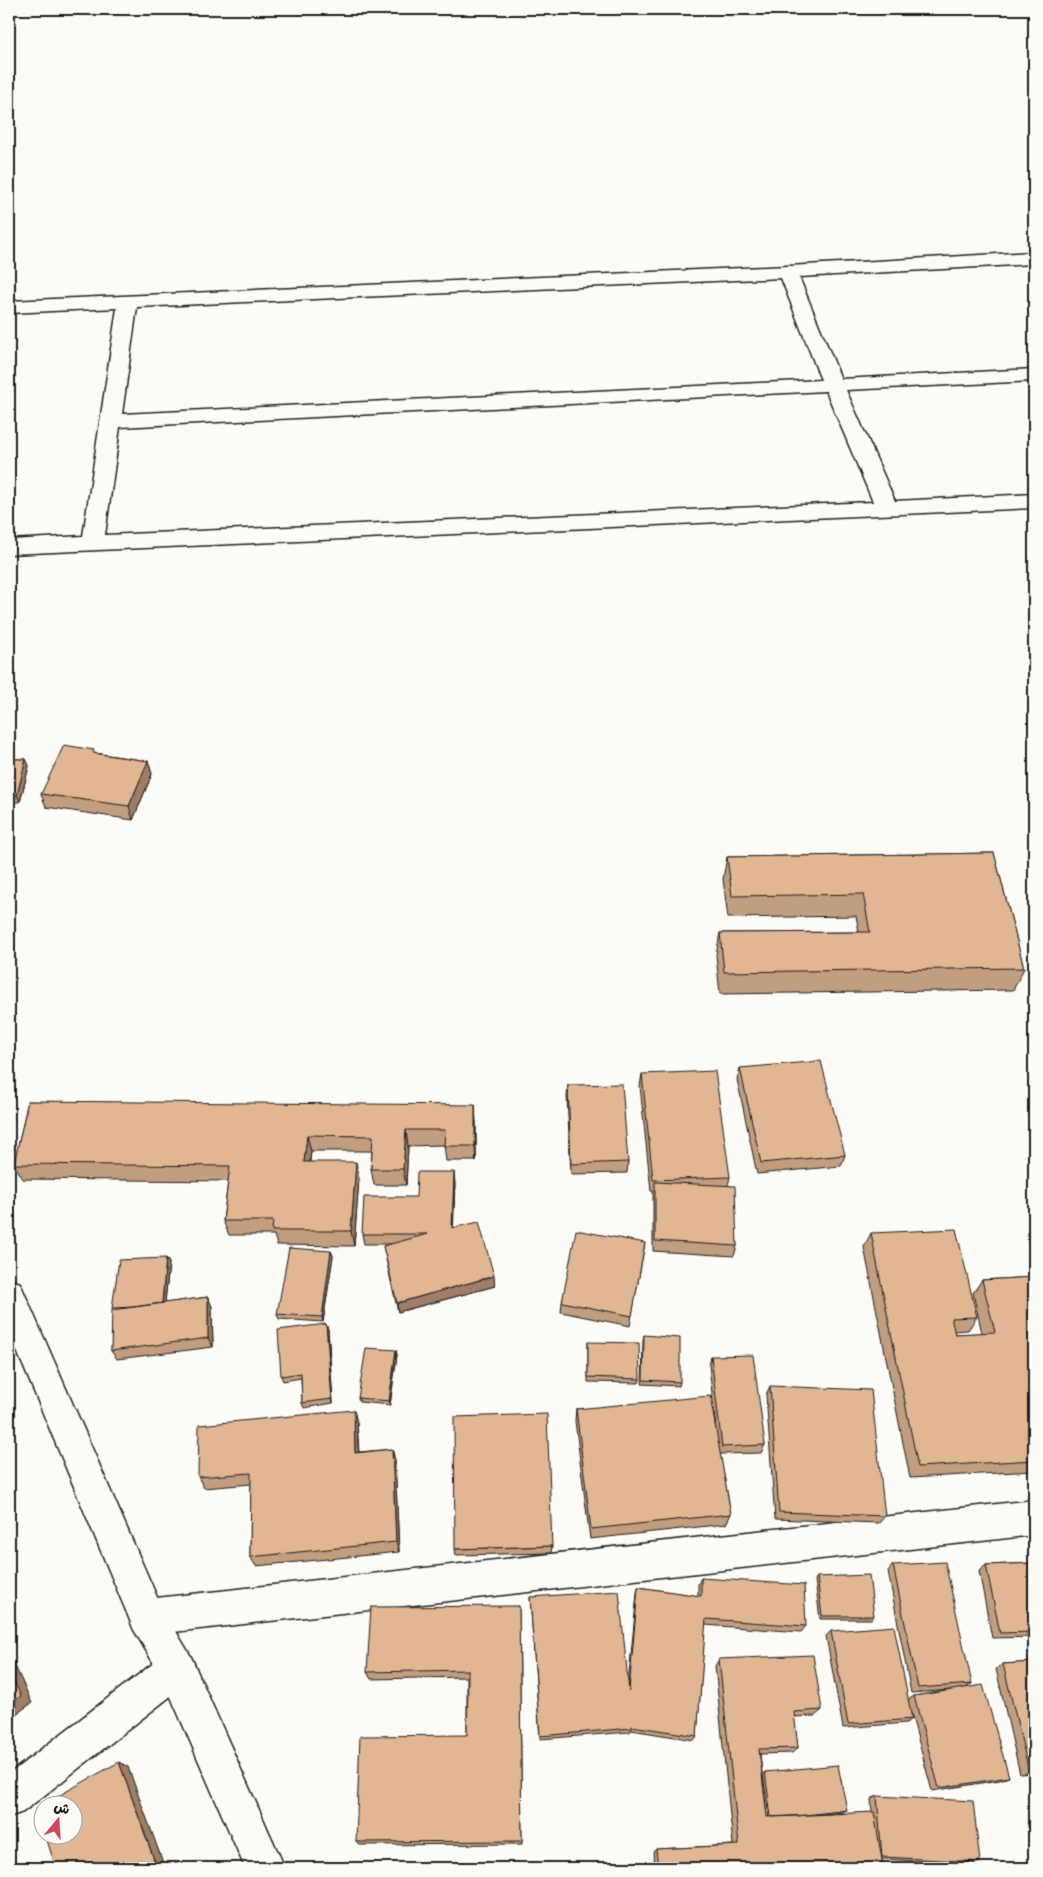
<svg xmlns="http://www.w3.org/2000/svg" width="1043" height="1877" viewBox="0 0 1043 1877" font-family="Pangolin,'Playpen Sans Arabic',sans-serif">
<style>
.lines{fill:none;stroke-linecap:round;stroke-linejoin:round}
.street-casing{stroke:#1c1c1c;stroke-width:3}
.secondary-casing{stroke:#1c1c1c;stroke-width:3}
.path{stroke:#1c1c1c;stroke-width:2;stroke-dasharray:0.5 2.5;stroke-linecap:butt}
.street{fill:#fdfcf7;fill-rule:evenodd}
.secondary{fill:#fdfcf7;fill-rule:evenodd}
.wall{fill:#c29d7e;stroke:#1c1c1c}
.shaded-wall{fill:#9e7f66;stroke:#1c1c1c}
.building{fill:#e1b692;stroke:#1c1c1c}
</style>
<rect width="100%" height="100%" fill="#fdfcf7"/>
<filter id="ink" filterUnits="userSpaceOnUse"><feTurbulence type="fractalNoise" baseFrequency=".02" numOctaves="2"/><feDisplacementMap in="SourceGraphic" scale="10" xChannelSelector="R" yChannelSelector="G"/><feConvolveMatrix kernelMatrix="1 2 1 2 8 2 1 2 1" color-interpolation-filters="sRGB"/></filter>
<g filter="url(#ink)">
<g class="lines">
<defs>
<path id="street" d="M 1034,252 L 1034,264 L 799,277 L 841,379 L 1034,369 L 1034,381 L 846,390 L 895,501 L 1034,494 L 1034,508 L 9,554 L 9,540 L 83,536 L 117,308 L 9,313 L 9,301 L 788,266 ZM 781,278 L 821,380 L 122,414 L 137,307 ZM 826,391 L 873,502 L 105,535 L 120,427 Z
M 1034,1500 L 1034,1535 L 147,1635 L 134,1630 L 129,1617 L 134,1604 L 147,1599 Z
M 177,1649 L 190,1655 L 196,1668 L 190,1681 L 23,1812 L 9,1817 L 9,1774 L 164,1655 Z"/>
<path id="secondary" d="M 9,1279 L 20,1283 L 160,1604 L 190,1655 L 285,1868 L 245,1868 L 164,1681 L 134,1630 L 9,1332 Z"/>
</defs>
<use href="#street" class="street-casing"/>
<use href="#secondary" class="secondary-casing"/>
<path class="path" d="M 1030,9 L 1034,15"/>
<use href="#street" class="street"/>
<use href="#secondary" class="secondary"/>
</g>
<path class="wall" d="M 95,753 L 148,761 L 152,774 L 133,820 L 46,807 L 41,794 Z
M 9,759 L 26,759 L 29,766 L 20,802 L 9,802 Z
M 994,853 L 1024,968 L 1013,990 L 720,994 L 716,955 L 720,933 L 859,932 L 856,916 L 728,918 L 723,879 L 727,857 Z
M 740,1068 L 845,1155 L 841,1166 L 757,1174 L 737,1079 Z
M 642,1074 L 730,1177 L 728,1185 L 737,1246 L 734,1256 L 653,1251 L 653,1191 L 651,1191 L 640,1086 Z
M 568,1085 L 628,1162 L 627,1173 L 571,1174 L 567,1097 Z
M 28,1101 L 476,1121 L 476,1161 L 446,1161 L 444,1145 L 408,1146 L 406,1185 L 374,1185 L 371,1169 L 372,1151 L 311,1151 L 310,1162 L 359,1178 L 354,1246 L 277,1245 L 274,1235 L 229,1235 L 223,1221 L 228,1181 L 23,1179 L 14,1164 Z
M 455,1183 L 453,1228 L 495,1286 L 398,1312 L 383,1246 L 391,1244 L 364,1244 L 362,1234 L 416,1197 Z
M 871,1233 L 977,1317 L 968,1330 L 954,1331 L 955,1334 L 982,1333 L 973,1293 L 982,1280 L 1034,1277 L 1034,1471 L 910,1478 L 864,1247 Z
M 645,1243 L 630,1326 L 561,1312 L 562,1302 Z
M 331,1251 L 333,1256 L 323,1322 L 279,1319 L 277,1314 Z
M 166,1258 L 169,1263 L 165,1303 L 208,1297 L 212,1307 L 213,1347 L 117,1359 L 111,1351 L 114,1310 L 112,1308 Z
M 328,1329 L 333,1403 L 304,1408 L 302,1403 L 301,1378 L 283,1381 L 281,1376 Z
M 644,1335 L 680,1382 L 679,1386 L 642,1384 L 643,1340 Z
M 588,1342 L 640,1379 L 639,1383 L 588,1382 Z
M 396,1350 L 397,1355 L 390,1405 L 360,1402 L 358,1398 Z
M 711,1356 L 765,1445 L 761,1453 L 720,1454 L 731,1514 L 726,1524 L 590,1539 L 575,1421 L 576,1409 L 716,1430 L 709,1365 Z
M 770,1386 L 885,1516 L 879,1523 L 775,1519 L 766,1395 Z
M 357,1422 L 359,1452 L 392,1449 L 395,1460 L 399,1552 L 256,1566 L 250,1557 L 251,1484 L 204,1488 L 198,1477 Z
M 552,1546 L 551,1553 L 456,1555 L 455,1549 Z
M 1034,1563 L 1034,1637 L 992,1638 L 979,1571 L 986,1565 Z
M 893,1565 L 972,1684 L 967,1687 L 1009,1777 L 1000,1780 L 932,1791 L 911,1713 L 912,1719 L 906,1723 L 843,1728 L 826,1636 L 831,1631 L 908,1700 L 914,1696 L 951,1690 L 911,1693 L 888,1571 Z
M 817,1577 L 874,1616 L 871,1619 L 820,1619 L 815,1580 Z
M 701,1578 L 806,1626 L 801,1632 L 705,1625 L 697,1736 L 694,1740 L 631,1730 L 630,1732 L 540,1739 L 530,1597 L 628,1685 L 637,1593 L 638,1587 L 698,1596 L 698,1584 Z
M 519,1606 L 522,1844 L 360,1845 L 356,1842 L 467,1735 L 467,1677 L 371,1679 L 367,1672 Z
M 719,1659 L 822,1710 L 815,1716 L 794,1717 L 798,1748 L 792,1753 L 760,1754 L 767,1817 L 769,1817 L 763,1774 L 765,1772 L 847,1810 L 844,1812 L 815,1815 L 872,1813 L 871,1799 L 877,1796 L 980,1862 L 972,1864 L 882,1859 L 883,1866 L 875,1868 L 654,1868 L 653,1852 L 656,1849 L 733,1845 L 715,1666 Z
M 1034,1662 L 1034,1773 L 1020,1774 L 996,1669 L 1003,1664 Z"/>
<path class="shaded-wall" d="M 26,759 L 29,766 L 20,802 L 17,795 Z
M 148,761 L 152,774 L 133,820 L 129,806 Z
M 475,1105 L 476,1121 L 476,1161 L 475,1146 Z
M 406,1130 L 408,1146 L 406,1185 L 403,1169 Z
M 307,1135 L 311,1151 L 308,1177 L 304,1162 Z
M 356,1162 L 359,1178 L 354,1246 L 351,1231 Z
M 454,1172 L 455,1183 L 453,1239 L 452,1228 Z
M 331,1251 L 333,1256 L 323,1322 L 322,1317 Z
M 166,1258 L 169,1263 L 164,1311 L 162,1306 Z
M 494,1276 L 495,1286 L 398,1312 L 397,1303 Z
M 208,1297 L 212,1307 L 213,1347 L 208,1338 Z
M 326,1324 L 328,1329 L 333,1403 L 332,1399 Z
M 396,1350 L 397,1355 L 390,1405 L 389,1401 Z
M 354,1410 L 357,1422 L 359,1464 L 355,1453 Z
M 392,1449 L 395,1460 L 399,1552 L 396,1542 Z
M 9,1653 L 32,1703 L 9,1719 Z
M 119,1762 L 128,1767 L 165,1868 L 157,1868 Z"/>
<path class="building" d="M 64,745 L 94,750 L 93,753 L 148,761 L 129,806 L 41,794 Z
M 9,759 L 26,759 L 17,795 L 9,795 Z
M 994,853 L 1024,968 L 724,972 L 720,933 L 870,932 L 863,894 L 732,896 L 727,857 Z
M 821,1061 L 845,1155 L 761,1163 L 740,1068 Z
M 715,1071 L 730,1177 L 653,1180 L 642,1074 Z
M 622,1084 L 628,1162 L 571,1164 L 568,1085 Z
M 28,1101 L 475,1105 L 475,1146 L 444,1146 L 445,1130 L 406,1130 L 403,1169 L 371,1169 L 373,1136 L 307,1135 L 304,1162 L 356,1162 L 351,1231 L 272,1231 L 273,1221 L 223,1221 L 230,1166 L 14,1164 Z
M 417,1172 L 454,1172 L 452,1228 L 479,1222 L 494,1276 L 397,1303 L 383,1246 L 428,1234 L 362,1234 L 364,1197 L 416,1197 Z
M 655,1182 L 735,1186 L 737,1246 L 655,1241 Z
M 956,1229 L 977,1317 L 951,1318 L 955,1334 L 995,1332 L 982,1280 L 1034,1277 L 1034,1390 L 1031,1390 L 1034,1404 L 1034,1460 L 918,1467 L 871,1233 Z
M 576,1230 L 645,1243 L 632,1316 L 562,1302 Z
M 289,1248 L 331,1251 L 322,1317 L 277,1314 Z
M 166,1258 L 162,1303 L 133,1307 L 112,1308 L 119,1260 Z
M 208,1297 L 208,1338 L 111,1351 L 112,1310 Z
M 326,1324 L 332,1399 L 302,1403 L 301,1373 L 281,1376 L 278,1330 Z
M 644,1335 L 680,1338 L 680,1382 L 643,1380 Z
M 588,1342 L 639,1343 L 640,1379 L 588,1377 Z
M 366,1348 L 396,1350 L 389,1401 L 358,1398 Z
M 753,1355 L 765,1445 L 722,1447 L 711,1356 Z
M 770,1386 L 871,1390 L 885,1516 L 779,1512 Z
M 710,1396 L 731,1514 L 591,1529 L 576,1409 Z
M 354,1410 L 355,1453 L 392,1449 L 396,1542 L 250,1557 L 251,1473 L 198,1477 L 199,1425 Z
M 547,1414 L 552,1546 L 455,1549 L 454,1417 Z
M 945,1562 L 972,1684 L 918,1688 L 893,1565 Z
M 1034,1563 L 1034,1632 L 1000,1633 L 986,1565 Z
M 869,1575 L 874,1616 L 822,1616 L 817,1577 Z
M 701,1578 L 804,1585 L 806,1626 L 706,1619 L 697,1736 L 632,1726 L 632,1728 L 540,1736 L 530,1597 L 619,1591 L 629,1691 L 638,1587 L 701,1596 Z
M 519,1606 L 522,1841 L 356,1842 L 360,1736 L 467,1735 L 468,1670 L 367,1672 L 371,1607 Z
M 894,1626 L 912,1719 L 848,1724 L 831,1631 Z
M 813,1655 L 822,1710 L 794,1712 L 798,1748 L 759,1749 L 767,1817 L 874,1812 L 883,1866 L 840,1868 L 658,1868 L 656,1849 L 739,1845 L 719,1659 Z
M 1034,1662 L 1034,1771 L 1029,1771 L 1003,1664 Z
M 9,1671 L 21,1696 L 9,1705 Z
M 983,1685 L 1009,1777 L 939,1788 L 914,1696 Z
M 119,1762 L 157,1868 L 56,1868 L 45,1834 L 72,1834 L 72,1804 L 44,1804 Z
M 838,1765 L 847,1810 L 798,1816 L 771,1817 L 765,1772 Z
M 877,1796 L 973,1801 L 980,1862 L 882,1857 Z
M 42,1805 L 42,1826 L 37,1809 Z"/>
</g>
<rect width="1043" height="1877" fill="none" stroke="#fdfcf7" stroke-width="30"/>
<rect x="15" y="15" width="1013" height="1847" fill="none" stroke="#1c1c1c" stroke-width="2" filter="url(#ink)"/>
<g transform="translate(58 1820) rotate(18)"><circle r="24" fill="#fdfcf7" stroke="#a3a29f"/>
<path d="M0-4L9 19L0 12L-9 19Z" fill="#d1495b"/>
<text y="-8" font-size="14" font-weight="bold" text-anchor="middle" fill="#1c1c1c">ش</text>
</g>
</svg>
